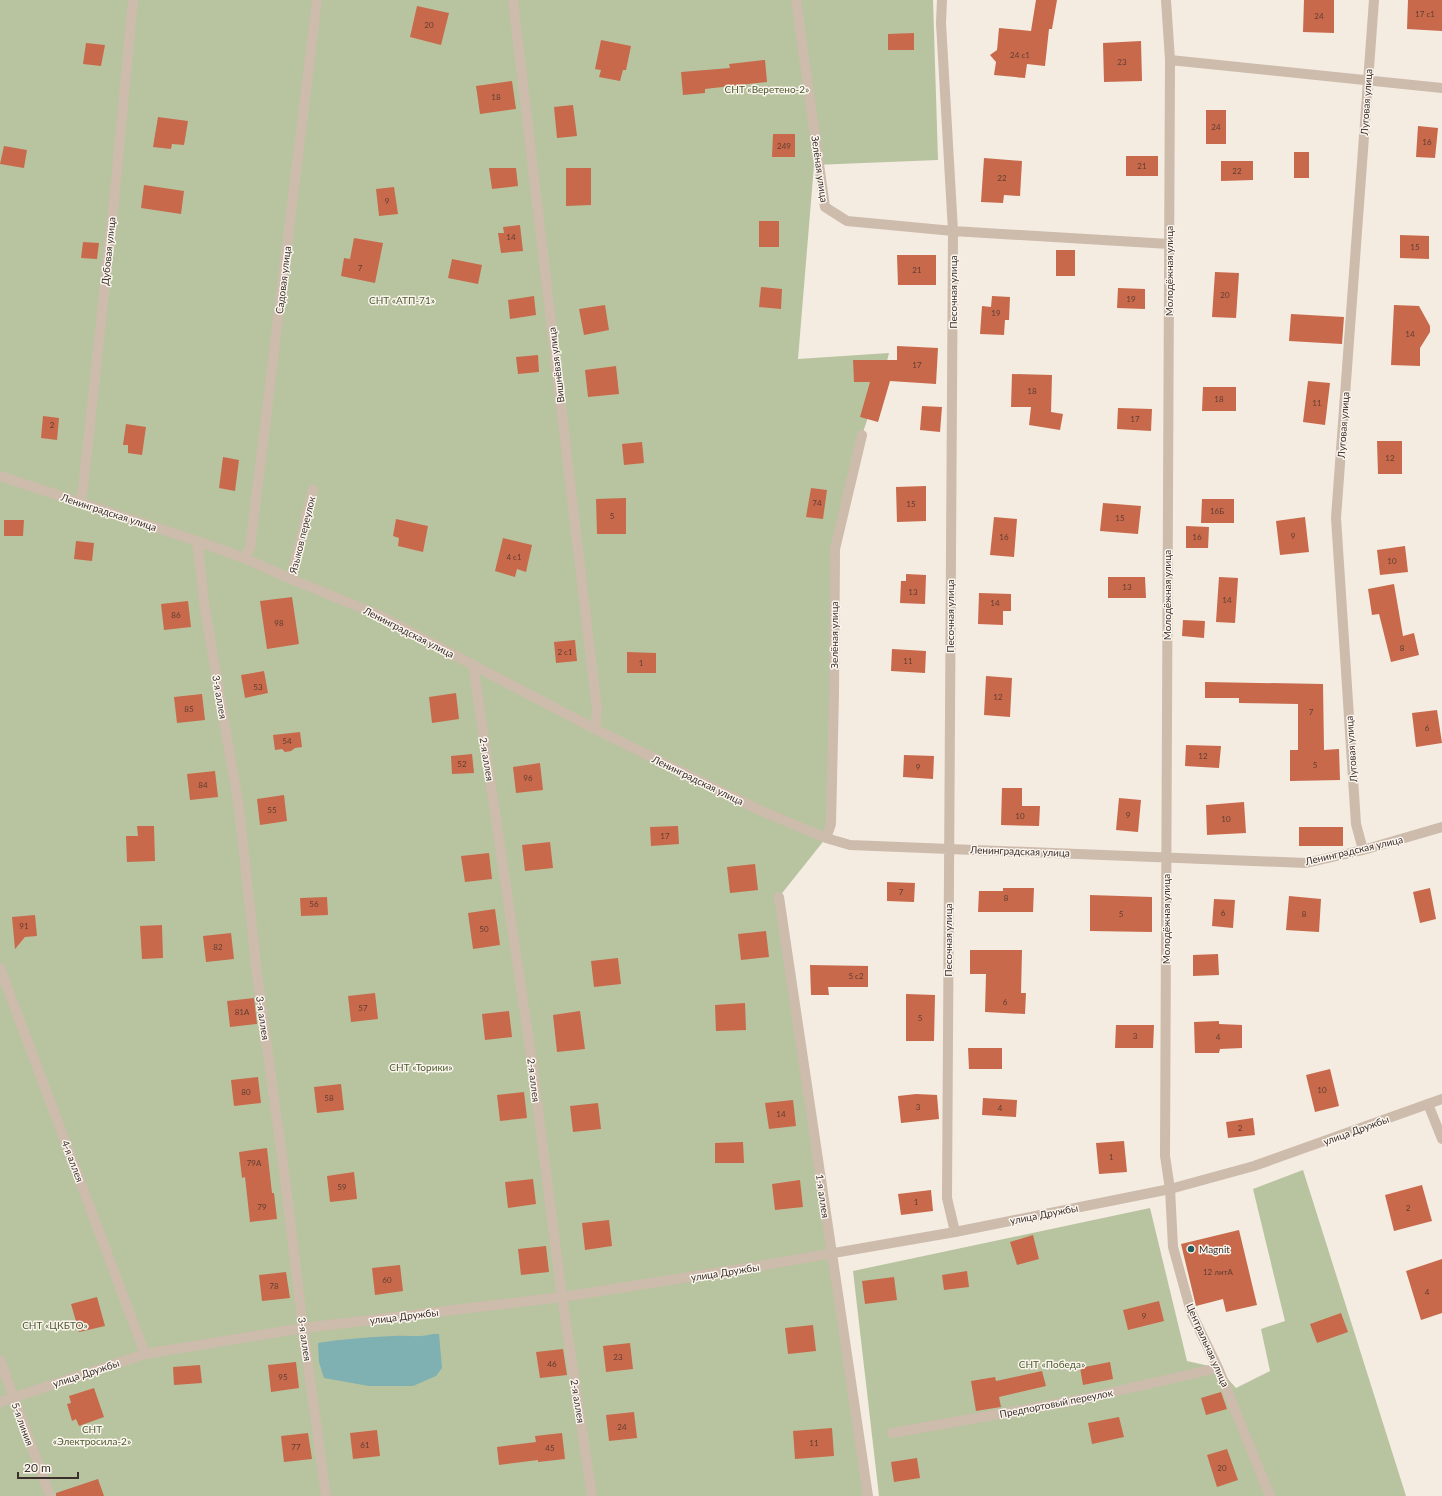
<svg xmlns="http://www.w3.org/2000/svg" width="1442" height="1496" viewBox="0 0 1442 1496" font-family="Lato,sans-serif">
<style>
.green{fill:#b8c4a0}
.water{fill:#7fb0b2}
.building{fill:#c8694b}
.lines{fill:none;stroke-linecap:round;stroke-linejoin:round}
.minor{stroke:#cdbbac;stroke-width:10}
.tertiary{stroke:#cdbbac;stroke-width:10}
.poi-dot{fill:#1f5a5e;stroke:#fbf5ee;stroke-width:1.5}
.labels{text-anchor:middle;stroke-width:3;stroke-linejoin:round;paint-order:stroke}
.number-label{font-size:8px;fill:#5e3e33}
.park-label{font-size:10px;fill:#4a5a2e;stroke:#fbf5ee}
.street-label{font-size:10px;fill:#3b302b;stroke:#fbf5ee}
.poi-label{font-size:10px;fill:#3b302b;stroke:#fbf5ee;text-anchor:start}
</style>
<rect width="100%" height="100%" fill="#f4ebe1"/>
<path class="green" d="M 0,0 L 933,0 L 938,160 L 814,165 L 798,359 L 889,353 L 886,365 L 862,435 L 835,549 L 826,838 L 779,897 L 868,1496 L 0,1496 Z
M 1303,1170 L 1406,1496 L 879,1496 L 853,1271 L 1150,1208 L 1187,1361 L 1218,1368 L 1236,1388 L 1270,1371 L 1261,1329 L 1285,1321 L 1253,1189 Z"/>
<path class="water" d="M 433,1334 L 439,1334 L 442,1368 L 436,1376 L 413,1386 L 369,1386 L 324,1378 L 319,1362 L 318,1343 C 343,1339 368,1337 393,1336 C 408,1335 418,1338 433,1334 Z"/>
<path class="building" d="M 1036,0 L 1057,0 L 1052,29 L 1049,29 L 1045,66 L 1027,64 L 1025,78 L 994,75 L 996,62 L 990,55 L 997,50 L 999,28 L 1031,31 Z
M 1304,0 L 1334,0 L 1334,33 L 1303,32 Z
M 1408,0 L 1442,0 L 1442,31 L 1407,29 Z
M 417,6 L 449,13 L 441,45 L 410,37 Z
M 914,33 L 914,50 L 888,50 L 888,34 Z
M 601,40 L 631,46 L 626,70 L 623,70 L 620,81 L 599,77 L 601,70 L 595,69 Z
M 1141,41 L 1142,81 L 1104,82 L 1103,43 Z
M 86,43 L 105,45 L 101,66 L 83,64 Z
M 765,60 L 767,82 L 705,89 L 705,93 L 683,95 L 681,72 L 730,68 L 729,64 Z
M 512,81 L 516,109 L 480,114 L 476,86 Z
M 573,105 L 577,136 L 557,138 L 554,107 Z
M 1206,110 L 1226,110 L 1226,144 L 1206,144 Z
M 158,117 L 188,121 L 184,145 L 172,144 L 171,149 L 153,147 Z
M 1418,126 L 1438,128 L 1435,158 L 1416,157 Z
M 773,134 L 795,134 L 795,157 L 772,157 Z
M 4,146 L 27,150 L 24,168 L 0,164 Z
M 1294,152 L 1309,152 L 1309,178 L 1294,178 Z
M 1126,156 L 1158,156 L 1158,176 L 1126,176 Z
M 984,158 L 1022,161 L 1020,196 L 1004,195 L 1003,203 L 981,202 Z
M 1221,161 L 1253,161 L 1253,180 L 1221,181 Z
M 489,168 L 516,168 L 518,186 L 492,189 Z
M 566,168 L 591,168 L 591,205 L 566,206 Z
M 144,185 L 184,191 L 181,214 L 141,208 Z
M 394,187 L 398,214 L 379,216 L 376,189 Z
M 759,221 L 779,221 L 779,247 L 759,247 Z
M 520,225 L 523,251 L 501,253 L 498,233 L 504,233 L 503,227 Z
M 1400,235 L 1429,236 L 1429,259 L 1400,258 Z
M 354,238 L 383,243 L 375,283 L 341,276 L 344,258 L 350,259 Z
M 83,242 L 99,243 L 97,259 L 81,258 Z
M 1056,250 L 1075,250 L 1075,276 L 1056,276 Z
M 897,255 L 936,255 L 936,285 L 898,285 Z
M 452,259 L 482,265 L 478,284 L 448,278 Z
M 1215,272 L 1239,273 L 1236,318 L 1212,317 Z
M 761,287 L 782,289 L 781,309 L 759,307 Z
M 1118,288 L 1145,289 L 1145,309 L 1117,308 Z
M 534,296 L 536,315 L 510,319 L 508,300 Z
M 992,296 L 1010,297 L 1009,320 L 1005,320 L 1004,335 L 980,334 L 982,306 L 991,307 Z
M 605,305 L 609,330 L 584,335 L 579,309 Z
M 1394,305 L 1419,306 L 1430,326 L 1430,332 L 1420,348 L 1420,366 L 1391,365 Z
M 1291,314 L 1344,317 L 1342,344 L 1289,341 Z
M 897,346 L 938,348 L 936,384 L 890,381 L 878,422 L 860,417 L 870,382 L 854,382 L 853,360 L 897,360 Z
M 538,355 L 539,372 L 518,374 L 516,357 Z
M 616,366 L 619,394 L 588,397 L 585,370 Z
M 1012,374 L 1052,375 L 1051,412 L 1063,414 L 1060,430 L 1029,425 L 1031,407 L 1011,407 Z
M 1308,381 L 1330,383 L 1325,425 L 1303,422 Z
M 1203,387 L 1236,387 L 1236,411 L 1202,411 Z
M 922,406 L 942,407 L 940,432 L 920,430 Z
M 1118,408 L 1152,409 L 1151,431 L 1117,429 Z
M 43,416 L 59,418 L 57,440 L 41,438 Z
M 126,424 L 146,427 L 142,455 L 128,453 L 128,445 L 123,445 Z
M 1377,441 L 1402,441 L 1402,474 L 1378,474 Z
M 642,442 L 644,463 L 624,465 L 622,444 Z
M 223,457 L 239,460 L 235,491 L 219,488 Z
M 926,486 L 926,521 L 897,522 L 896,487 Z
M 811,488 L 827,490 L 823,519 L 806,517 Z
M 626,498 L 626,534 L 597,534 L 596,499 Z
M 1202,499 L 1234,499 L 1234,523 L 1201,523 Z
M 1103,503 L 1141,506 L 1138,534 L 1100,531 Z
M 994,517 L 1017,519 L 1014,557 L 990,555 Z
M 1305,517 L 1309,552 L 1280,555 L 1276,521 Z
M 396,519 L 428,526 L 423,552 L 398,546 L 399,538 L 393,536 Z
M 4,520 L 24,520 L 23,536 L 4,536 Z
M 1186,526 L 1209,527 L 1208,548 L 1186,548 Z
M 503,538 L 532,545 L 526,572 L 517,569 L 515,577 L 495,571 Z
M 76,541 L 94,543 L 92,561 L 74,559 Z
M 1405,546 L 1408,572 L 1380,575 L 1377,550 Z
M 906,574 L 926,575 L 925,604 L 900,603 L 901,581 L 906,581 Z
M 1108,577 L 1145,577 L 1146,598 L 1108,598 Z
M 1219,577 L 1238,578 L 1235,623 L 1216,622 Z
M 1394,584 L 1403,636 L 1414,633 L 1419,655 L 1391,662 L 1379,614 L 1372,615 L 1368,589 Z
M 979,593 L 1011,594 L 1011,611 L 1003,611 L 1003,625 L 978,624 Z
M 292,597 L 299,644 L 267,649 L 260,601 Z
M 188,601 L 191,627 L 164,630 L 161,604 Z
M 1183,620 L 1205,621 L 1204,638 L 1182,636 Z
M 575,640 L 577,661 L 556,663 L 554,642 Z
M 892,649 L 926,651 L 925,673 L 891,671 Z
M 627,652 L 656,653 L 656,673 L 627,673 Z
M 264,671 L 268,693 L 245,698 L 241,675 Z
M 986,676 L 1012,678 L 1010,717 L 984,715 Z
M 1205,682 L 1323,684 L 1324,750 L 1339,749 L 1340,780 L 1290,781 L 1290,750 L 1298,750 L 1298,704 L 1239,703 L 1239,698 L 1205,698 Z
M 456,693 L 459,719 L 432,723 L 429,697 Z
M 202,694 L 205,720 L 177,723 L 174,697 Z
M 1437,710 L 1442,743 L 1416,747 L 1412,713 Z
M 300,732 L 302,747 L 295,748 L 291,751 L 285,752 L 282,749 L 275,750 L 273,735 Z
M 1186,745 L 1221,746 L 1219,768 L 1185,766 Z
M 472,754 L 474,773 L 452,774 L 451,756 Z
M 904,755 L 934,756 L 933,779 L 903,777 Z
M 540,763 L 543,790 L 516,793 L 513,767 Z
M 215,771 L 218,797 L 190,800 L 187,774 Z
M 1002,788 L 1022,788 L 1022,806 L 1040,806 L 1039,826 L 1001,825 Z
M 284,795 L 287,821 L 260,825 L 257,799 Z
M 1119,798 L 1141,800 L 1138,832 L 1116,830 Z
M 1244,802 L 1246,833 L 1207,835 L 1206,805 Z
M 137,826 L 154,826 L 155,861 L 127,862 L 126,836 L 138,836 Z
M 678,826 L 679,844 L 651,846 L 650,827 Z
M 1299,827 L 1343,827 L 1343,846 L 1299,846 Z
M 550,842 L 553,868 L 525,871 L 522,845 Z
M 489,853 L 492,879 L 465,882 L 461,856 Z
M 755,864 L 758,890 L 730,893 L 727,867 Z
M 887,882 L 915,883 L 914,902 L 887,901 Z
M 1003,888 L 1034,888 L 1033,912 L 978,912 L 979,891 L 1003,891 Z
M 1430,888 L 1436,919 L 1420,923 L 1413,892 Z
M 1090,895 L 1152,897 L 1152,932 L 1090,931 Z
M 1289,896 L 1321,899 L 1319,932 L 1286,930 Z
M 327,897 L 328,915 L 301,916 L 300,898 Z
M 1214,899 L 1235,900 L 1233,928 L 1212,926 Z
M 495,909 L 500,945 L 473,949 L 468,913 Z
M 35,915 L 37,936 L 25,937 L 15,949 L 12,917 Z
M 162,925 L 163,958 L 142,959 L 140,926 Z
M 766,931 L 769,957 L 741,960 L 738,934 Z
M 231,933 L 234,959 L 206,962 L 203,936 Z
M 970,950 L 1022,950 L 1021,993 L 1026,993 L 1025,1014 L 985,1012 L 986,974 L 970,974 Z
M 1218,954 L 1219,975 L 1193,976 L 1193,955 Z
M 618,958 L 621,984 L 594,987 L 591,961 Z
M 810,965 L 868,966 L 868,987 L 828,987 L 829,995 L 811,995 Z
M 375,993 L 378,1019 L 351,1022 L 348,996 Z
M 906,994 L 935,995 L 934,1041 L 906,1041 Z
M 254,998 L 257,1024 L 230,1027 L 227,1001 Z
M 745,1003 L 746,1030 L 716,1031 L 715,1005 Z
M 509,1011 L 512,1037 L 485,1040 L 482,1014 Z
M 580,1011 L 585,1049 L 557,1052 L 553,1015 Z
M 1219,1021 L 1219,1024 L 1242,1025 L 1242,1048 L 1220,1049 L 1219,1053 L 1195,1053 L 1194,1022 Z
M 1116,1025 L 1154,1025 L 1153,1048 L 1115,1048 Z
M 968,1048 L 1002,1048 L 1002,1069 L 969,1069 Z
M 1330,1069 L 1339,1106 L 1315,1112 L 1306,1075 Z
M 258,1077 L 261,1103 L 234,1106 L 231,1080 Z
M 341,1084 L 344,1110 L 317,1113 L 314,1087 Z
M 524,1092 L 527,1118 L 500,1121 L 497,1095 Z
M 916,1094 L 937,1095 L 939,1119 L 901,1123 L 898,1096 Z
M 983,1098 L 1017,1100 L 1016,1117 L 982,1115 Z
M 793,1100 L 796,1126 L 769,1129 L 765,1103 Z
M 598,1103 L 601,1129 L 573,1132 L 570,1106 Z
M 1253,1118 L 1255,1135 L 1228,1138 L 1226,1122 Z
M 1124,1141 L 1127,1172 L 1099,1174 L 1096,1143 Z
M 743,1142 L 744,1163 L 715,1163 L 715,1143 Z
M 267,1148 L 272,1193 L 274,1193 L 277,1219 L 250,1222 L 245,1177 L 242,1178 L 239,1152 Z
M 354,1172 L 357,1199 L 330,1202 L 327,1176 Z
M 533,1179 L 536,1204 L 508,1208 L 505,1182 Z
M 800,1180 L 803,1207 L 775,1210 L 772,1184 Z
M 1422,1185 L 1432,1221 L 1394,1231 L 1385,1195 Z
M 931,1190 L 933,1211 L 901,1215 L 898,1194 Z
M 609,1220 L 612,1246 L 585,1250 L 582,1223 Z
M 1239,1230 L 1257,1305 L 1226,1312 L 1223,1299 L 1196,1306 L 1181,1244 Z
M 1033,1235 L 1039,1259 L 1017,1265 L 1010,1242 Z
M 546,1246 L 549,1272 L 521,1275 L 518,1249 Z
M 1442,1259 L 1442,1313 L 1421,1320 L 1406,1271 Z
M 400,1265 L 403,1291 L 375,1295 L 372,1268 Z
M 967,1271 L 969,1287 L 944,1290 L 942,1275 Z
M 286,1272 L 290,1298 L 262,1301 L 259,1275 Z
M 894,1277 L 897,1300 L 865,1304 L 862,1281 Z
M 97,1297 L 105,1326 L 79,1332 L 71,1304 Z
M 1159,1301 L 1164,1321 L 1128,1330 L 1123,1310 Z
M 1341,1313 L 1348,1332 L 1317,1343 L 1310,1324 Z
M 813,1325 L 816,1351 L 788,1354 L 785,1328 Z
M 630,1343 L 633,1369 L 606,1372 L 603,1346 Z
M 563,1349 L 567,1375 L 540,1378 L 536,1352 Z
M 296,1362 L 299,1388 L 271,1392 L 268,1365 Z
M 1110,1362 L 1113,1379 L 1083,1385 L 1080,1368 Z
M 200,1365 L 202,1383 L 174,1385 L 173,1367 Z
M 1042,1371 L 1046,1386 L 999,1397 L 1001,1407 L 976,1411 L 971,1381 L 995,1377 L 996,1381 Z
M 94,1388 L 104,1417 L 79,1426 L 76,1419 L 72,1421 L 67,1404 L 71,1403 L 69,1396 Z
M 1221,1392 L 1227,1409 L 1206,1415 L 1201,1398 Z
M 634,1412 L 637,1438 L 609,1441 L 606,1415 Z
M 1119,1417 L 1124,1437 L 1092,1444 L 1088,1423 Z
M 832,1428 L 834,1456 L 795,1459 L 793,1431 Z
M 377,1430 L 380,1456 L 353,1459 L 350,1433 Z
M 308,1433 L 312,1459 L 284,1462 L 281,1436 Z
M 562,1433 L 565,1459 L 538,1462 L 538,1460 L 499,1465 L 497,1447 L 536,1442 L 535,1436 Z
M 1227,1449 L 1238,1480 L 1217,1487 L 1207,1455 Z
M 917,1458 L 920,1478 L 894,1482 L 891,1462 Z
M 98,1479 L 104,1496 L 56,1496 L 56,1493 Z"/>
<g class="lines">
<path class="minor" d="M 513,0 L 597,710 L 595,729
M 796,0 L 825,207 L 847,221 L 953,231 L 1169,244
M 942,0 L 941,23 L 953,231 L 947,1198 L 955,1232
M 1166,0 L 1170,60 L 1165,1156 L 1170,1189 L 1173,1247 L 1191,1312 L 1218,1368 L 1270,1496
M 1170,60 L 1442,88
M 0,476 L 197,541 L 244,558 L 291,579 L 376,614 L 595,729 L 757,809 L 826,838 L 850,845 L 1306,863 L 1363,850 L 1442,827
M 80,502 L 83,489 L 114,201 L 133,0
M 197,541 L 205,609 L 239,808 L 257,974 L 285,1179 L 303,1328 L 326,1496
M 244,558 L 250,548 L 317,0
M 291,579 L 313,490
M 473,664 L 531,1055 L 562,1297 L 592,1496
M 826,838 L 831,824 L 834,693 L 835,549 L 862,435
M 1363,850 L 1356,824 L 1336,518 L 1374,0
M 779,897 L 868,1496
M 0,968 L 145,1354
M 1428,1104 L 1442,1139
M 0,1360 L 50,1496
M 892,1433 L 1078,1400 L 1218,1368"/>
<path class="tertiary" d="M 0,1402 L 145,1354 L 303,1328 L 562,1297 L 759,1266 L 955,1232 L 1170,1189 L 1254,1166 L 1442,1099"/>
</g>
<circle class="poi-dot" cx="1191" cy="1249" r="4"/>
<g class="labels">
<g class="number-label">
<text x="1425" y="17">17 с1</text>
<text x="1319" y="19">24</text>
<text x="429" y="28">20</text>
<text x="1020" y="58">24 с1</text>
<text x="1122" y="65">23</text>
<text x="496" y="100">18</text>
<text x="1216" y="130">24</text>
<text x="1427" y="145">16</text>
<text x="784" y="149">249</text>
<text x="1142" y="169">21</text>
<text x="1237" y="174">22</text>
<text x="1002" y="181">22</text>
<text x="387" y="204">9</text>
<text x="511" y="240">14</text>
<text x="1415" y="250">15</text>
<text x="360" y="271">7</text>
<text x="917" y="273">21</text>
<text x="1225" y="298">20</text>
<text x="1131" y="302">19</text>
<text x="996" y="316">19</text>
<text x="1410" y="337">14</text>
<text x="917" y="368">17</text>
<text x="1032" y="394">18</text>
<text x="1219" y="402">18</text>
<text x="1317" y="406">11</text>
<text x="1135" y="422">17</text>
<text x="52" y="428">2</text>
<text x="1390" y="461">12</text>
<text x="817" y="506">74</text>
<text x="911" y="507">15</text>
<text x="1217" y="514">16Б</text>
<text x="612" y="519">5</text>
<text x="1120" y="521">15</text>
<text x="1293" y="539">9</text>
<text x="1004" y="540">16</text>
<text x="1197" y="540">16</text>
<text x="514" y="560">4 с1</text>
<text x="1392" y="564">10</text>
<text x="1127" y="590">13</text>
<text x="913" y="595">13</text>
<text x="1227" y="603">14</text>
<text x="995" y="606">14</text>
<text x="176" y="618">86</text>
<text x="279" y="626">98</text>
<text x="1402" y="651">8</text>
<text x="565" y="655">2 с1</text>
<text x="908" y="664">11</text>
<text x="641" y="666">1</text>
<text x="258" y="690">53</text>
<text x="998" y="700">12</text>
<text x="189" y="712">85</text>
<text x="1311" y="715">7</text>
<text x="1427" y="731">6</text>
<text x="287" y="744">54</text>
<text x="1203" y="759">12</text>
<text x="462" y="767">52</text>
<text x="1315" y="768">5</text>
<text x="918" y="770">9</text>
<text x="528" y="781">96</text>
<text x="203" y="788">84</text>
<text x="272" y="813">55</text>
<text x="1128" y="818">9</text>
<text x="1020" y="819">10</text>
<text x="1226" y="822">10</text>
<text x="665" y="839">17</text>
<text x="901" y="895">7</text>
<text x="1006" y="901">8</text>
<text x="314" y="907">56</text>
<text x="1223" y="916">6</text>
<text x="1121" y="917">5</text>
<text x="1304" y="917">8</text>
<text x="24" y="929">91</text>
<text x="484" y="932">50</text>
<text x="218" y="950">82</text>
<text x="856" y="979">5 с2</text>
<text x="1005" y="1005">6</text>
<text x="363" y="1011">57</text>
<text x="242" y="1015">81А</text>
<text x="920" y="1021">5</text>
<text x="1135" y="1039">3</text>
<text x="1218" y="1040">4</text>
<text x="1322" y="1093">10</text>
<text x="246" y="1095">80</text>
<text x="329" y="1101">58</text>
<text x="918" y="1110">3</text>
<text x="1000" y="1111">4</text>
<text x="781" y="1117">14</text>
<text x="1240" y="1131">2</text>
<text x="1111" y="1160">1</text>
<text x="254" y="1166">79А</text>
<text x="342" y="1190">59</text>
<text x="916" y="1205">1</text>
<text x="262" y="1210">79</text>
<text x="1408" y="1211">2</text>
<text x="1218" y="1275">12 литА</text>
<text x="387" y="1283">60</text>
<text x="274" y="1289">78</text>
<text x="1427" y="1295">4</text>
<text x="1144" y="1319">9</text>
<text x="618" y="1360">23</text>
<text x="552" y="1367">46</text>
<text x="283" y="1380">95</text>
<text x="622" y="1430">24</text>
<text x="814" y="1446">11</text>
<text x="365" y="1448">61</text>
<text x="296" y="1450">77</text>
<text x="550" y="1451">45</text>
<text x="1222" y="1471">20</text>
</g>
<g class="park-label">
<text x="767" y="93">СНТ «Веретено-2»</text>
<text x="402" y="304">СНТ «АТП-71»</text>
<text x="421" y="1071">СНТ «Торики»</text>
<text x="55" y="1329">СНТ «ЦКБТО»</text>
<text x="1052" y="1368">СНТ «Победа»</text>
<text x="92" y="1433">СНТ<tspan x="92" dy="12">«Электросила-2»</tspan></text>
</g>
<g class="street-label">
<text transform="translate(1366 102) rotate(-86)" y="4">Луговая улица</text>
<text transform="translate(820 169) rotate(82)" y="4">Зелёная улица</text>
<text transform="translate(108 251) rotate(-84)" y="4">Дубовая улица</text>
<text transform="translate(1169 271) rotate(-90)" y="4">Молодёжная улица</text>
<text transform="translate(283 280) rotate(-83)" y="4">Садовая улица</text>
<text transform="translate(953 292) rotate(-90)" y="4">Песочная улица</text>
<text transform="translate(556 365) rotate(-97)" y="4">Вишнёвая улица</text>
<text transform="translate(1343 425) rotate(-86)" y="4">Луговая улица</text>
<text transform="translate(109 512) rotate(18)" y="4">Ленинградская улица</text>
<text transform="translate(302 535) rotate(-76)" y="4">Языков переулок</text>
<text transform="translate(1167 595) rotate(-90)" y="4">Молодёжная улица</text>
<text transform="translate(950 616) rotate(-90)" y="4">Песочная улица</text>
<text transform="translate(409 632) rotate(27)" y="4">Ленинградская улица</text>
<text transform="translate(834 635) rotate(-90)" y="4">Зелёная улица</text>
<text transform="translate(220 697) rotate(80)" y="4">3-я аллея</text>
<text transform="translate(1351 749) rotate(-94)" y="4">Луговая улица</text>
<text transform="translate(487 759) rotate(81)" y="4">2-я аллея</text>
<text transform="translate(698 780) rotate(26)" y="4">Ленинградская улица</text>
<text transform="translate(1354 850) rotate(-13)" y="4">Ленинградская улица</text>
<text transform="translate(1020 851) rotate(2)" y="4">Ленинградская улица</text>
<text transform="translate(1166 919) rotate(-90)" y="4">Молодёжная улица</text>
<text transform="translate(948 940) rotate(-90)" y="4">Песочная улица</text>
<text transform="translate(263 1018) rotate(82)" y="4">3-я аллея</text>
<text transform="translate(534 1080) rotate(83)" y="4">2-я аллея</text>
<text transform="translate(1356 1130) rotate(-20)" y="4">улица Дружбы</text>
<text transform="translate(73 1161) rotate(69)" y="4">4-я аллея</text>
<text transform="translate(823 1196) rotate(82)" y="4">1-я аллея</text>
<text transform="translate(1044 1214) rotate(-11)" y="4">улица Дружбы</text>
<text transform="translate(725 1272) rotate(-9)" y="4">улица Дружбы</text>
<text transform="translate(404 1316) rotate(-7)" y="4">улица Дружбы</text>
<text transform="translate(305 1339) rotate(82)" y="4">3-я аллея</text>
<text transform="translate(1208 1345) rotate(66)" y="4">Центральная улица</text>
<text transform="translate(86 1373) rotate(-18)" y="4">улица Дружбы</text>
<text transform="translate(578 1401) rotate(81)" y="4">2-я аллея</text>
<text transform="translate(1056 1403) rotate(-11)" y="4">Предпортовый переулок</text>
<text transform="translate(23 1424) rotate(70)" y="4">5-я линия</text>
</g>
<g class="poi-label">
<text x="1199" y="1253">Magnit</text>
</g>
</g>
<path d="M18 1472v6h60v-6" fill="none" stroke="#3b302b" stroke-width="2"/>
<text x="24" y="1472" font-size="12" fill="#3b302b" stroke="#fbf5ee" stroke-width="3" paint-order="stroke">20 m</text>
</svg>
